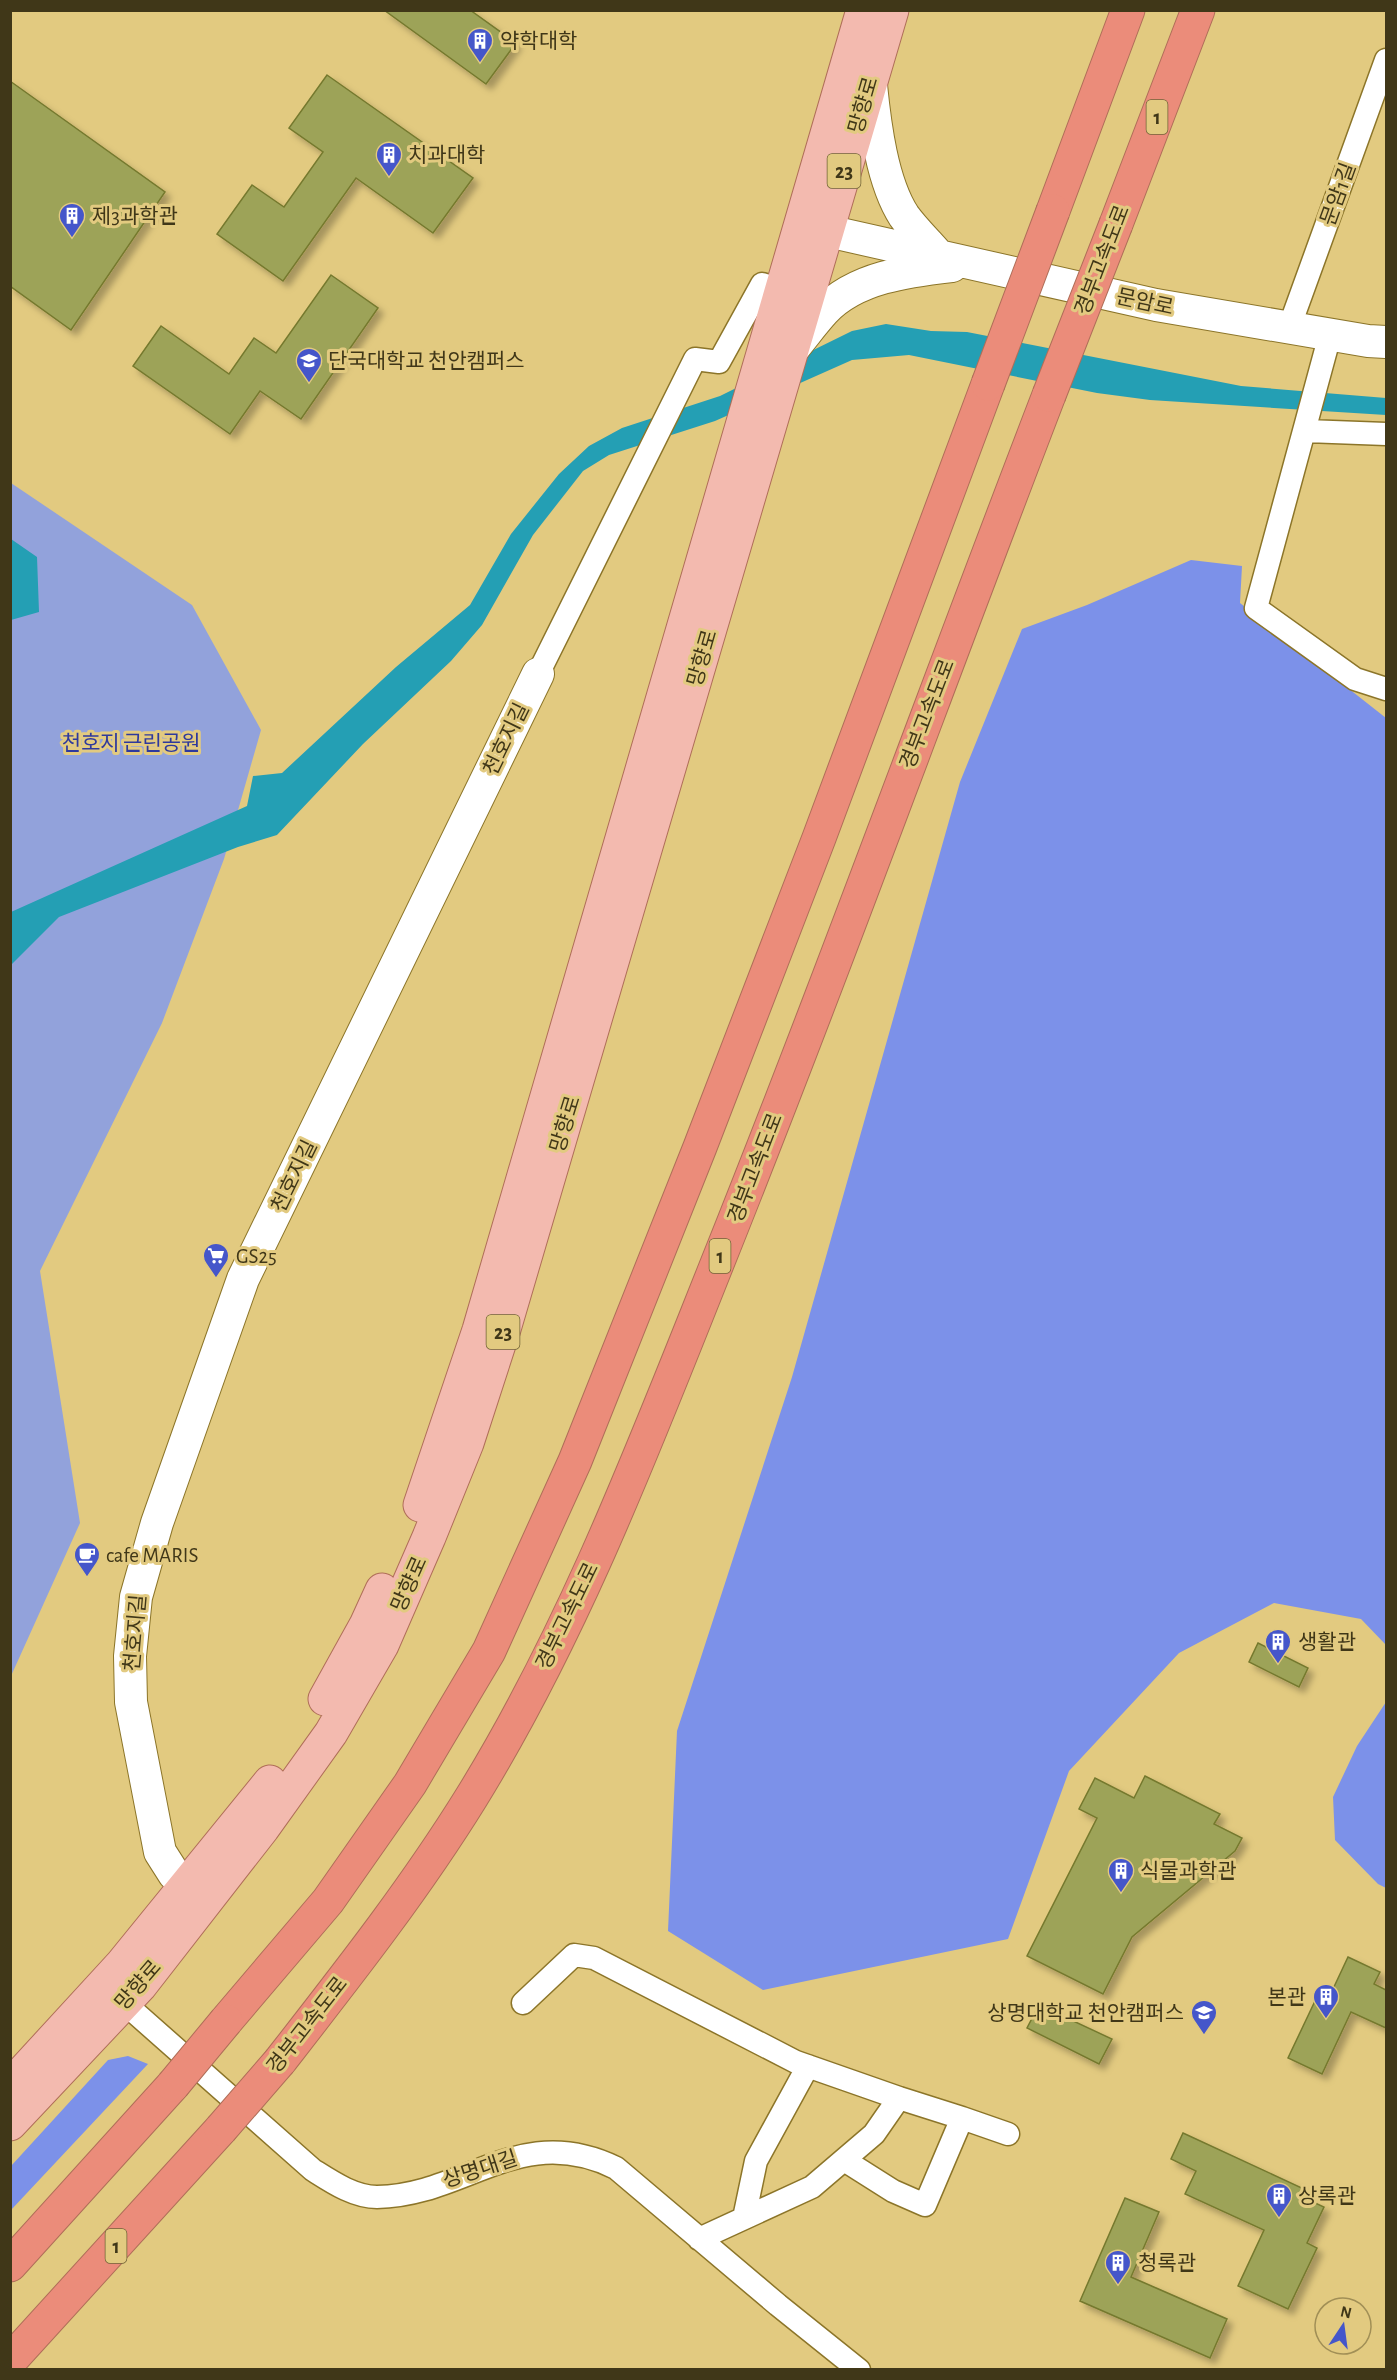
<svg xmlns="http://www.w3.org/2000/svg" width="1397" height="2380" viewBox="0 0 1397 2380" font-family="'Alegreya Sans','Noto Sans KR',sans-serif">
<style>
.green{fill:#92a2db}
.forest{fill:#7c91e9}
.water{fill:#249fb4}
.building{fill:#9da358;stroke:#75792e;stroke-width:1.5;filter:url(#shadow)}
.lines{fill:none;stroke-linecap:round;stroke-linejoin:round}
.street-casing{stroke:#8c7529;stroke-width:25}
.secondary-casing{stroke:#8c7529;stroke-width:34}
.primary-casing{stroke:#af6e58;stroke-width:35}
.highway-casing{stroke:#af6e58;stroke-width:35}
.street{stroke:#fff;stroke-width:22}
.secondary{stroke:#fff;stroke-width:32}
.primary{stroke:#f3baaf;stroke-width:33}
.highway{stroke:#eb8c7a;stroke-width:33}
.highway-bridge-casing{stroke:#af6e58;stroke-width:35;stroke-linecap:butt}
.highway-bridge{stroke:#eb8c7a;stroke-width:33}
.labels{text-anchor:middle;stroke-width:6;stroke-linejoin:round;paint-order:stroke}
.shield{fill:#e2ca80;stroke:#716337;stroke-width:1.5}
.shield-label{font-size:20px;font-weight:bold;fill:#403718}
.poi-label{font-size:21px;fill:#403718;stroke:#e2ca80;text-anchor:start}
.street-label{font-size:21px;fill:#403718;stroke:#e2ca80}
.park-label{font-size:21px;fill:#2e399d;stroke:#e2ca80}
</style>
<defs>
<filter id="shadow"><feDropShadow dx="5.5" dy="5.5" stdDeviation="3" flood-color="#0004"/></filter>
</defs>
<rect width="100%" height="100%" fill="#e2ca80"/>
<path class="green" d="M 11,483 L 192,605 L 261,730 L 224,859 L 162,1023 L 40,1271 L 80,1523 L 11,1676 Z"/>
<path class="forest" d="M 1191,560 L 1242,566 L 1240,603 L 1386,718 L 1386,1645 L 1361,1619 L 1274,1603 L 1179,1653 L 1069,1771 L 1008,1939 L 763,1990 L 668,1931 L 677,1731 L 792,1377 L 960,782 L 1022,629 L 1087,605 Z
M 1386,1702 L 1386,1888 L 1378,1884 L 1335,1840 L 1333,1797 L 1357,1746 Z
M 128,2056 L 148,2064 L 11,2210 L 11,2166 L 108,2060 Z"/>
<path class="water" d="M 886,324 L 931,331 L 967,332 L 1241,386 L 1386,398 L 1386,415 L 1150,400 L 1097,393 L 909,355 L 852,360 L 715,421 L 609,455 L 583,471 L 533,535 L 482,625 L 451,661 L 363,744 L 277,835 L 238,847 L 59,917 L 11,965 L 11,912 L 247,806 L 253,776 L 282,773 L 396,667 L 470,605 L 511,534 L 559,474 L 589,446 L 622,428 L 720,396 L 852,331 Z
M 11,539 L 37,557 L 39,612 L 11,620 Z"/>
<path class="building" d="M 384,10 L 470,10 L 516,43 L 486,84 Z
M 327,75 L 473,178 L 433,233 L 356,178 L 283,281 L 217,234 L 252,185 L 284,207 L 323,152 L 289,128 Z
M 10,81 L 165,192 L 71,330 L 10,286 Z
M 331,275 L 378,308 L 301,419 L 260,391 L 230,434 L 133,366 L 161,326 L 229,374 L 254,338 L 276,353 Z
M 1258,1643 L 1308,1668 L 1299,1687 L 1249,1662 Z
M 1145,1776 L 1220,1814 L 1214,1824 L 1242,1838 L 1235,1851 L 1132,1937 L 1103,1994 L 1027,1956 L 1097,1818 L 1079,1809 L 1095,1778 L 1134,1798 Z
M 1348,1957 L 1380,1972 L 1374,1984 L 1386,1990 L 1386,2028 L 1351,2012 L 1322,2074 L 1288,2058 L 1315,2001 L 1325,2006 Z
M 1039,2005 L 1112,2039 L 1099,2064 L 1027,2028 Z
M 1183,2133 L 1304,2189 L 1300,2196 L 1324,2207 L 1307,2243 L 1317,2248 L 1288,2309 L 1238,2286 L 1264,2230 L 1185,2194 L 1196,2171 L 1171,2159 Z
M 1125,2198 L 1159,2212 L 1131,2277 L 1227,2319 L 1210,2358 L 1080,2301 Z"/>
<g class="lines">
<defs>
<path id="street" d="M 1289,328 L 1386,60
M 1330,335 L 1256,608 L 1355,679 L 1386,689
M 1306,431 L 1386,434
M 538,674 L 695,359 L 719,362 L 762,284 L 794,294
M 114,1994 L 313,2170 C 332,2182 354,2197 377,2197 C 465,2196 520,2121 616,2168 L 778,2305 L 859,2370
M 523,2003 L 574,1955 L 594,1958 L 796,2062 L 899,2098 L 874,2134 L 812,2187 L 699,2239
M 962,2118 L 1008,2134
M 844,2160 L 893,2191 L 925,2205 L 962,2118 L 899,2098
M 744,2218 L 756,2161 L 808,2066"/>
<path id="secondary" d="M 871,85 C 875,125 882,182 904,216 C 914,230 927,242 938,255
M 801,225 L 1156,305 L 1368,341 L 1386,342
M 792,350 C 803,337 813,323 824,311 C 856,277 909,271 952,266
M 206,1901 L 174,1874 L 160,1852 L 131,1702 L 130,1656 L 136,1597 L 157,1523 L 243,1279 L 538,674"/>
<path id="primary" d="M 420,1505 L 479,1330 L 863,10
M 325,1699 L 366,1625 L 382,1590
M 10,2086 L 122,1964 L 270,1782
M 10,2124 L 140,1986 L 263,1828 L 331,1733 L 382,1645 L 429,1537 L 467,1443 L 504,1329 L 892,10"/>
<path id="highway" d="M 1053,211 L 1128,10
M 1116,224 L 1198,10
M 226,2021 L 328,1901 L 410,1784 L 489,1651 L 575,1461 L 700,1147 L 819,838 L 988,384
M 280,2061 C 347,1975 414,1890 471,1798 C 573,1633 643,1449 715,1269 C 831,980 937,686 1049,395
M 10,2265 L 173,2085
M 10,2361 L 221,2129"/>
</defs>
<use href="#street" class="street-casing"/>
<use href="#secondary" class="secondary-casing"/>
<use href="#primary" class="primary-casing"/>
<use href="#highway" class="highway-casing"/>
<use href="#street" class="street"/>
<use href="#secondary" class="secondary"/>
<use href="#primary" class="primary"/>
<use href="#highway" class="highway"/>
<defs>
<path id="highway-bridge" d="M 988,384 L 1053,211
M 1049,395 L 1116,224
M 173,2085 L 226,2021
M 221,2129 L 280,2061"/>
</defs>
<use href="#highway-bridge" class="highway-bridge-casing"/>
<use href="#highway-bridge" class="highway-bridge"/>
</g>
<defs>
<symbol id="building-pin" viewBox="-11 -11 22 30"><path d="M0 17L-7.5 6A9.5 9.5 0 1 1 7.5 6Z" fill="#4556ca" stroke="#e2ca80"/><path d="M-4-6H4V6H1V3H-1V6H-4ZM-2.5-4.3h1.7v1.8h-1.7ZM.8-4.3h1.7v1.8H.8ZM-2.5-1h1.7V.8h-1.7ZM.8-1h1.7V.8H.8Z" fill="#fff"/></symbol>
<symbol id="university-pin" viewBox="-11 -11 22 30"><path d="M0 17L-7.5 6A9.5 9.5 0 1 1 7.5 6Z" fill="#4556ca" stroke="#e2ca80"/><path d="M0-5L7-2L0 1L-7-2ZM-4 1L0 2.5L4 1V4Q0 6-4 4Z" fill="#fff"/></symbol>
<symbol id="supermarket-pin" viewBox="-11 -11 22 30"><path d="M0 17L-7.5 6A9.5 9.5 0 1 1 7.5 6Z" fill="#4556ca" stroke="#e2ca80"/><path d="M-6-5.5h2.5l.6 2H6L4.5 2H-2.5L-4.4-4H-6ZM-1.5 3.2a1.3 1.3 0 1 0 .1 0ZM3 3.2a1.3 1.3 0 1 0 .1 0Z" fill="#fff"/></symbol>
<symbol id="cafe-pin" viewBox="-11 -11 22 30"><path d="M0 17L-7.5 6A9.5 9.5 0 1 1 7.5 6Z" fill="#4556ca" stroke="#e2ca80"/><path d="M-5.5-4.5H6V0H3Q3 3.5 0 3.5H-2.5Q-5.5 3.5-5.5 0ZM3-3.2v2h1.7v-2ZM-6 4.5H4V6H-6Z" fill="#fff"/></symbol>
</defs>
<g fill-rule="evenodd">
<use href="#building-pin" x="465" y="26" width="30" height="40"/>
<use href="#building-pin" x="374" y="140" width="30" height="40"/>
<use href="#building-pin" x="57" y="201" width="30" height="40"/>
<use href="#university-pin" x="294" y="346" width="30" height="40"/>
<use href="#supermarket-pin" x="201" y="1241" width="30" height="40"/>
<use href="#cafe-pin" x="72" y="1540" width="30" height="40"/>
<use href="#building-pin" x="1263" y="1627" width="30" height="40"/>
<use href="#building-pin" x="1106" y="1856" width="30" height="40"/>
<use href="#building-pin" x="1311" y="1982" width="30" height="40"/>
<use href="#university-pin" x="1189" y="1998" width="30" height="40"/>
<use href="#building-pin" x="1264" y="2181" width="30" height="40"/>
<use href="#building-pin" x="1103" y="2248" width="30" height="40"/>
</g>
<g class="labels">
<g class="shield">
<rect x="1146.5" y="100" width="21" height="34" rx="4.5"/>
<rect x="827.5" y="154" width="33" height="34" rx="4.5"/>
<rect x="709.5" y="1239" width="21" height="34" rx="4.5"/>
<rect x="486.5" y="1315" width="33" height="34" rx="4.5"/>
<rect x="105.5" y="2229" width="21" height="34" rx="4.5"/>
</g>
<g class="shield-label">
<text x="1157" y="124">1</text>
<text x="844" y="178">23</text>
<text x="720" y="1263">1</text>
<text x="503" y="1339">23</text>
<text x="116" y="2253">1</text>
</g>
<g class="poi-label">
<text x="500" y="48">약학대학</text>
<text x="408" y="162">치과대학</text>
<text x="92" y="223">제3과학관</text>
<text x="328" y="368">단국대학교 천안캠퍼스</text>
<text x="236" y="1263">GS25</text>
<text x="106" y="1562">cafe MARIS</text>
<text x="1298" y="1649">생활관</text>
<text x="1140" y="1878">식물과학관</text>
<text x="1306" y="2004" text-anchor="end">본관</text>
<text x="1184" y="2020" text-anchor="end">상명대학교 천안캠퍼스</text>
<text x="1298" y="2203">상록관</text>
<text x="1138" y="2270">청록관</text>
</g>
<g class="street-label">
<text transform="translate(863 105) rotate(-74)" y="7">망향로</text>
<text transform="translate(1338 194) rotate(-70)" y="7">문암1길</text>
<text transform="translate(1102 260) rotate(-69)" y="7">경부고속도로</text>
<text transform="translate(1145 302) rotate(12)" y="7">문암로</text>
<text transform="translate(702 658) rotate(-74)" y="7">망향로</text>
<text transform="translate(927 714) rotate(-69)" y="7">경부고속도로</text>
<text transform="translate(506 739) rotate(-64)" y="7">천호지길</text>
<text transform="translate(565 1124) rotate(-73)" y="7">망향로</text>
<text transform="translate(755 1168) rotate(-69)" y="7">경부고속도로</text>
<text transform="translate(294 1176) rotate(-64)" y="7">천호지길</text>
<text transform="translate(409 1584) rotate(-66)" y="7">망향로</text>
<text transform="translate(567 1616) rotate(-64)" y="7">경부고속도로</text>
<text transform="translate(135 1633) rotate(-85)" y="7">천호지길</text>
<text transform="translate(138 1985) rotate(-49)" y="7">망향로</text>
<text transform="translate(307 2025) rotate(-52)" y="7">경부고속도로</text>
<text transform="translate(480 2169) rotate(-18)" y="7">상명대길</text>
</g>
<g class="park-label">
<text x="131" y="750">천호지 근린공원</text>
</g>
</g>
<rect width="1397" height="2380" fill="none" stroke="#403718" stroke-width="24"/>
<g transform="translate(1343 2326) rotate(13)"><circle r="28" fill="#e2ca80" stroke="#a18f56" stroke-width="1.5"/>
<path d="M0-4.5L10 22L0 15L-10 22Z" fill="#4556ca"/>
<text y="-9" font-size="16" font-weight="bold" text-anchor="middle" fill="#403718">N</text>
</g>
</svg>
